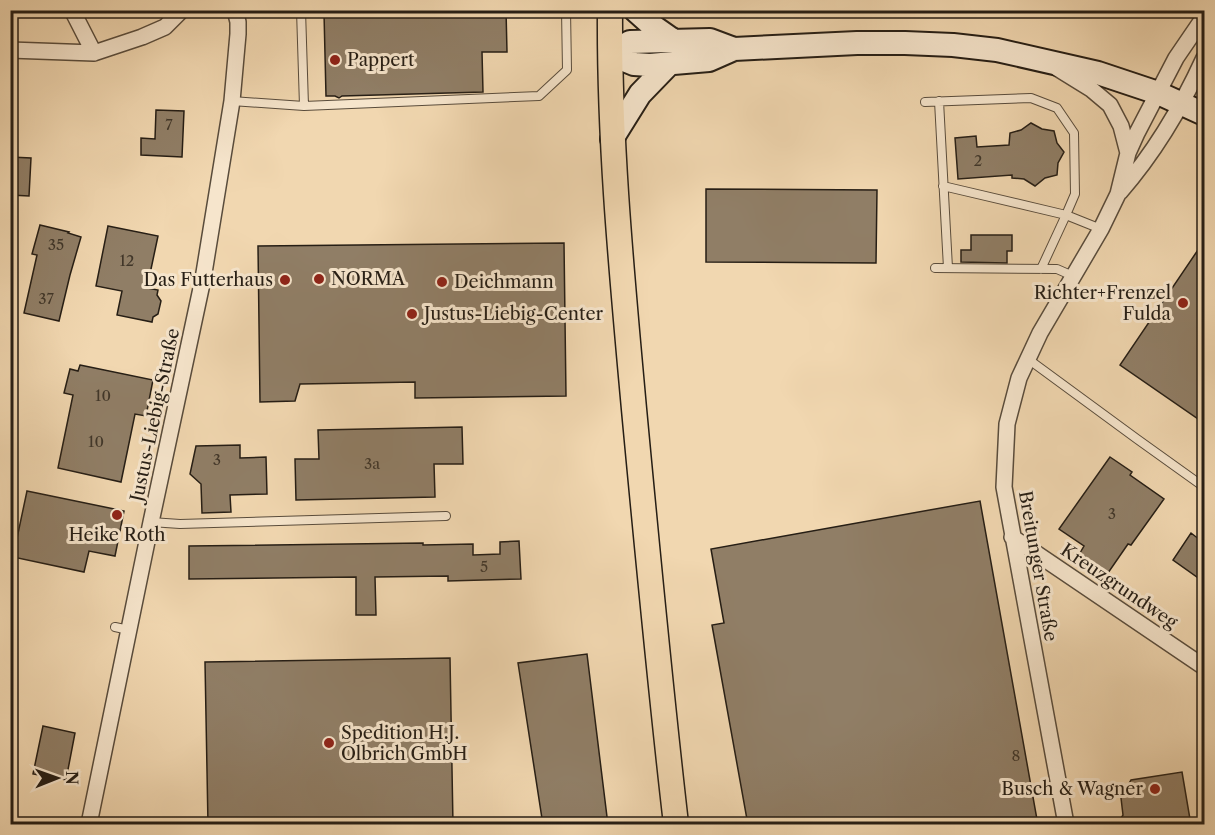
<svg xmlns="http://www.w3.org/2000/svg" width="1215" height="835" viewBox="0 0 1215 835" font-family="'Libre Caslon Text',serif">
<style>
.building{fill:#907e66;stroke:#261e15;stroke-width:1.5}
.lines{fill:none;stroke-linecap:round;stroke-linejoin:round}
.lane-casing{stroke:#594c3c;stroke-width:10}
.street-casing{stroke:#594c3c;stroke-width:18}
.secondary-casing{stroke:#261e15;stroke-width:26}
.primary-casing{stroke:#261e15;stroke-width:27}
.lane{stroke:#f6e5cc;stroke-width:8}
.street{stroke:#f6e5cc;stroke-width:15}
.secondary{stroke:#f6e5cc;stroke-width:22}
.primary{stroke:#f1d7b0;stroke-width:24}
.poi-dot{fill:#8f2418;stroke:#f6e5cc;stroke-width:2}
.labels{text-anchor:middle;stroke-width:6;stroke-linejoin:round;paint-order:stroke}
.number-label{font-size:15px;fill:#403629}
.poi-label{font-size:18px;fill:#261e15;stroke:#f6e5cc;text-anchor:start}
.street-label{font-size:18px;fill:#261e15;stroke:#f6e5cc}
</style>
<rect width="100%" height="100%" fill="#f1d7b0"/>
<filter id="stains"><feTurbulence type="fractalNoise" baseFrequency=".00333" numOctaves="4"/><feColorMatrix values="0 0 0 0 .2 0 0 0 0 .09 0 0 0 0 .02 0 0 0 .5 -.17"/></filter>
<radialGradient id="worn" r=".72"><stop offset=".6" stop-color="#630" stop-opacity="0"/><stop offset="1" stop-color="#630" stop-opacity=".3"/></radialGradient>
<path class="building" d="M 402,10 L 506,10 L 507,52 L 482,52 L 483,92 L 342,96 L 339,98 L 335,96 L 326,96 L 324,13 L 402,12 Z
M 156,110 L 184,111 L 182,157 L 141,155 L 141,138 L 155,139 Z
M 1031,123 L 1042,129 L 1054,131 L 1057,143 L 1064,152 L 1058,163 L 1057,175 L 1045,178 L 1035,186 L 1024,179 L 1012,178 L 1012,175 L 958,179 L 955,138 L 976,136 L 977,147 L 1009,145 L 1010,133 L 1021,130 Z
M 10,157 L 31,158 L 29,196 L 10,195 Z
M 706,189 L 877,190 L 876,263 L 706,262 Z
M 40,225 L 69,232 L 68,233 L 81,237 L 70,275 L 59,321 L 24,313 L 37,255 L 32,254 Z
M 108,226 L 158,236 L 147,288 L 158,290 L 157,295 L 161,301 L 158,314 L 153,317 L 152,322 L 117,315 L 122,291 L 96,286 Z
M 971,235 L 1012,235 L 1012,251 L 1007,251 L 1007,263 L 961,262 L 961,250 L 971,250 Z
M 1204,241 L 1204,423 L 1120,365 Z
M 564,243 L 566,396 L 415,398 L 415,382 L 300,384 L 295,401 L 260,402 L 258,246 Z
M 80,365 L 153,380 L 146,416 L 135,414 L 121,482 L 58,468 L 73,395 L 64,393 L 70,369 L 78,371 Z
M 462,427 L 463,464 L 434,464 L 435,497 L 296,500 L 295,459 L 319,459 L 318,430 Z
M 240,445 L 240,458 L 266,457 L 267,494 L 230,495 L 231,512 L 202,513 L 201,484 L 190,474 L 196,446 Z
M 1110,457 L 1132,472 L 1130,475 L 1164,499 L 1131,545 L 1128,544 L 1108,573 L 1080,553 L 1084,546 L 1059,529 Z
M 27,491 L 124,511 L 115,556 L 89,551 L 84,572 L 13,557 Z
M 980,501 L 1038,825 L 748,825 L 712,625 L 724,623 L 711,549 Z
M 1191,533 L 1204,543 L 1204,582 L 1173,560 Z
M 519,541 L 521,579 L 448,581 L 448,576 L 375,577 L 376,615 L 356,615 L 356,577 L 189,579 L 189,546 L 423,543 L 423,545 L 473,544 L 473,555 L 500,554 L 500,542 Z
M 587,654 L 608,825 L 543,825 L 518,663 Z
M 450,658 L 453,825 L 208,825 L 205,662 Z
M 43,726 L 75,733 L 66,780 L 33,774 Z
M 1182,772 L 1191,825 L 1117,825 L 1123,815 L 1121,798 L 1131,780 Z"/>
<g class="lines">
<defs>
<path id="lane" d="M 232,101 L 304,106 L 301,10
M 939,101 L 948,268
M 925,102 L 1031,98 L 1057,108 L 1074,133 L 1075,194 L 1066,215 L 1101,229
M 304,106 L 539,96 L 567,70 L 566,10
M 943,186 L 1066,215 L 1041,269
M 935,268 L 1057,269 L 1073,276
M 1028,359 L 1137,439 L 1204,487
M 151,522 L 180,524 L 446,516
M 115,627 L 129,630"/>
<path id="street" d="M 72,10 L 94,53
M 10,50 L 94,53 L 142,37 L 165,27 L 182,10
M 1057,68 L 1091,89 L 1110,105 L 1121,126 L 1128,153
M 1120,192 C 1156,151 1182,106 1204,58
M 1012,537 L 1204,667
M 89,824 L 151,522 L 203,279 L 232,101 L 238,34 L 238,22 L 235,10
M 1066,824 L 1004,487 L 1007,424 L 1019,378 L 1040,333 L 1101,229 L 1118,194 L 1128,153 L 1137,133 L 1176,58 L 1204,17"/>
<path id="secondary" d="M 635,10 L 654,27 L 674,41
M 610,54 L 634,64 L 650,65 L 709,60 L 734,49 L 857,43 L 905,43 L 953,45 L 997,50 L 1098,73 L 1158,93 L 1204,114
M 610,54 L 630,42 L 710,40 L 734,49
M 612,139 L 640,94 L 669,64"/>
<path id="primary" d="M 610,10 C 609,144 622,276 634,409 C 647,548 660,686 676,824"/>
</defs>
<use href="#lane" class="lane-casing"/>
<use href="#street" class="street-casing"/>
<use href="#secondary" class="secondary-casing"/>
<use href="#primary" class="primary-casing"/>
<use href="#lane" class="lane"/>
<use href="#street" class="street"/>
<use href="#secondary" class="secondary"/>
<use href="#primary" class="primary"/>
</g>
<g class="poi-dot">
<circle cx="335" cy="60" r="6"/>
<circle cx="319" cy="279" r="6"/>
<circle cx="285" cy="280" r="6"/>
<circle cx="442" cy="282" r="6"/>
<circle cx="1183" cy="303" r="6"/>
<circle cx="412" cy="314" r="6"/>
<circle cx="117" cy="515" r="6"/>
<circle cx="329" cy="743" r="6"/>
<circle cx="1155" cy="789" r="6"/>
</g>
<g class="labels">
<g class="number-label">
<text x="169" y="130">7</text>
<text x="978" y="166">2</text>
<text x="56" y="250">35</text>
<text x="127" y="266">12</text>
<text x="46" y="304">37</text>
<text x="103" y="401">10</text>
<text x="96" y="447">10</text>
<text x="217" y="465">3</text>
<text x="372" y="469">3a</text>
<text x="1112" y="519">3</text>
<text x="484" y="572">5</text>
<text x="1016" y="761">8</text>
</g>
<g class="poi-label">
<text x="347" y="66">Pappert</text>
<text x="331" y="285">NORMA</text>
<text x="273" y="286" text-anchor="end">Das Futterhaus</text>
<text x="454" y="288">Deichmann</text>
<text x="1171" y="299" text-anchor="end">Richter+Frenzel<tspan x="1171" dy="21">Fulda</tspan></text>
<text x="424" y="320">Justus-Liebig-Center</text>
<text x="117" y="541" text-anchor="middle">Heike Roth</text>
<text x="341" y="739">Spedition H.J.<tspan x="341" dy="21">Olbrich GmbH</tspan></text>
<text x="1143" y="795" text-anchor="end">Busch &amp; Wagner</text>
</g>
<g class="street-label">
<text transform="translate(155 415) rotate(-78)" y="6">Justus-Liebig-Straße</text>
<text transform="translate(1038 566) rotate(80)" y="6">Breitunger Straße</text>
<text transform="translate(1119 586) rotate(34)" y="6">Kreuzgrundweg</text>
</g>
</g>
<rect width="1215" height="835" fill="none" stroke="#f1d7b0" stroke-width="36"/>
<rect x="12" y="12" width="1191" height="811" fill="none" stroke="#261e15" stroke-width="3"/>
<rect x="18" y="18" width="1179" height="799" fill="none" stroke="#261e15" stroke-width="1.5"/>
<g transform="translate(57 778) rotate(89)" stroke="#f6e5cc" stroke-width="4.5" paint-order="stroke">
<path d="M0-4.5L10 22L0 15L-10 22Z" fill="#261e15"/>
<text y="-9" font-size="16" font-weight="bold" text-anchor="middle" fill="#261e15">N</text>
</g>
<rect width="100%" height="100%" filter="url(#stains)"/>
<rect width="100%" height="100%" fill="url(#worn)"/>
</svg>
